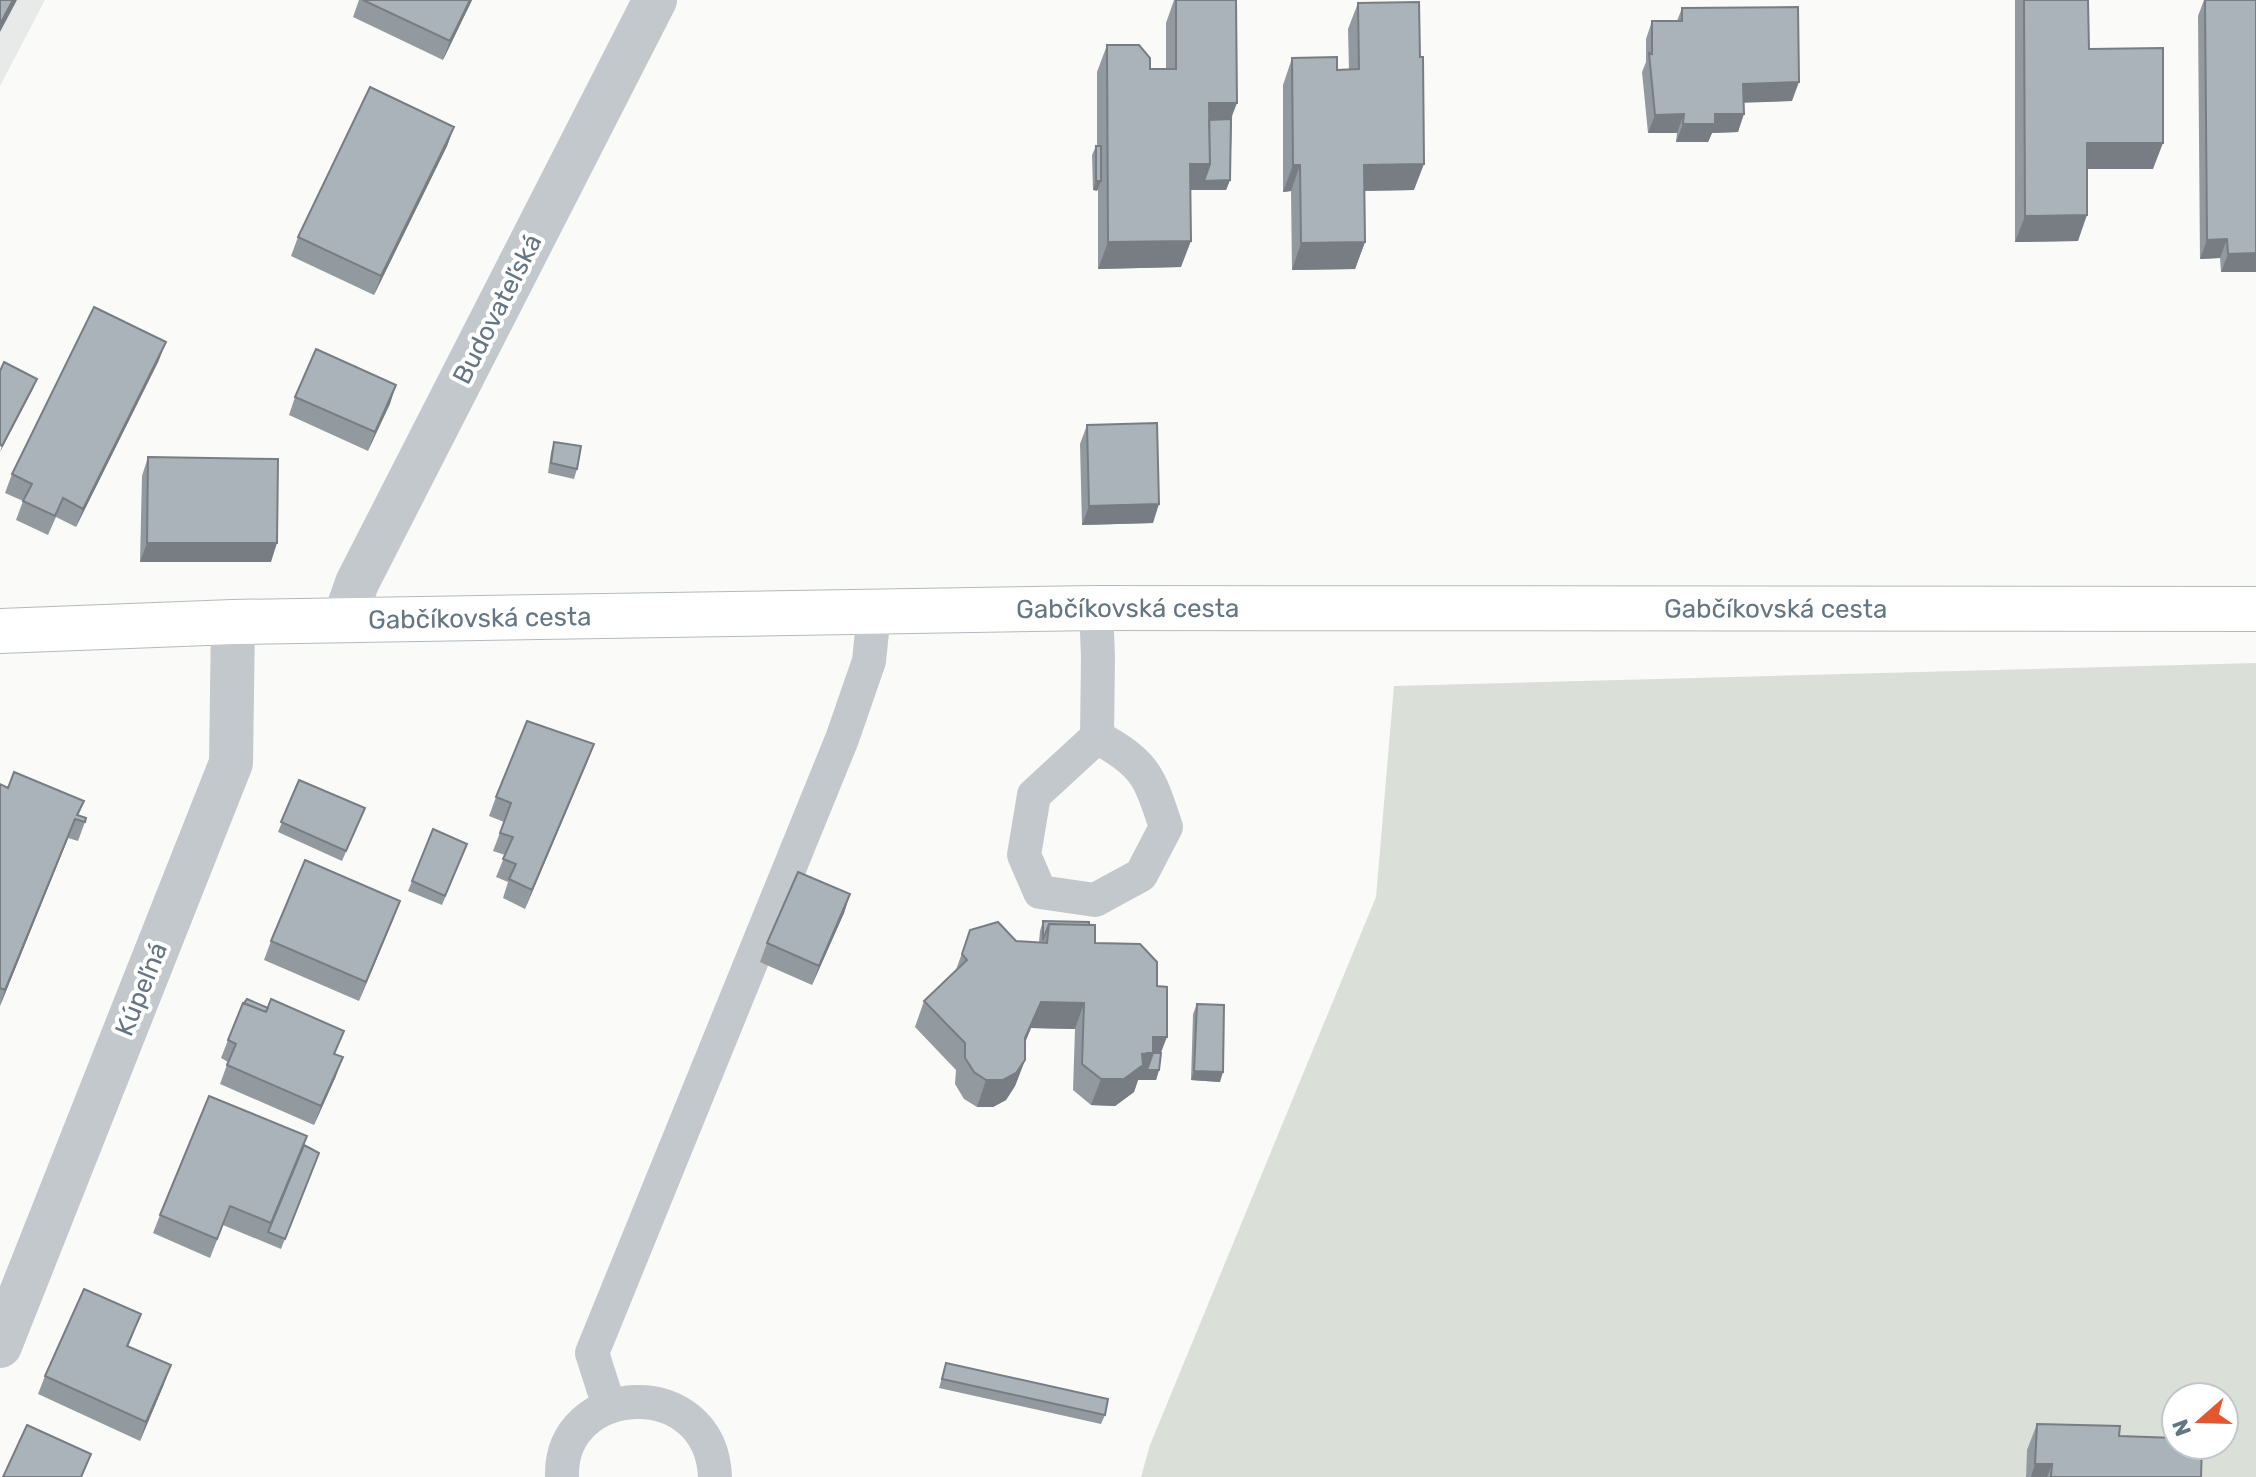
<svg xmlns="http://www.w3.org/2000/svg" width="2256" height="1477" viewBox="0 0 2256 1477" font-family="Rubik,sans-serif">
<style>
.built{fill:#e8e9e9}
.green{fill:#dadfd7;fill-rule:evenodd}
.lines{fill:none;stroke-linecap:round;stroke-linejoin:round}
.secondary-casing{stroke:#b3babf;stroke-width:46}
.service{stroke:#c3c8cc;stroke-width:34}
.minor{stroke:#c3c8cc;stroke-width:44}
.secondary{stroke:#fff;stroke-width:44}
.wall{fill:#929a9f}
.shaded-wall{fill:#777d82}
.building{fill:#aab3b9;stroke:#777d82;stroke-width:2}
.labels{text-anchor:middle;stroke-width:8;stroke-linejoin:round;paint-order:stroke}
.street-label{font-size:26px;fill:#657683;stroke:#fff}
</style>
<rect width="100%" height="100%" fill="#fafaf8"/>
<path class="built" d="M 0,0 L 45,0 L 0,86 Z"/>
<path class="green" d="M 2256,663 L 2256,1477 L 2193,1477 L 2028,1450 L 2026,1477 L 1141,1477 L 1150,1445 L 1376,897 L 1394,686 ZM 2176,1397 L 2224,1397 L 2224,1445 L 2176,1445 Z"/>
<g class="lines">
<defs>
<g id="secondary">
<path id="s1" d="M 0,631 L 233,622 L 1096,608 L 2256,609"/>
</g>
</defs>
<use href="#secondary" class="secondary-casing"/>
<path class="service" d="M 1096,608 L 1098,657 L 1097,737 L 1034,795 L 1024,855 L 1040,892 L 1095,900 L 1141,875 L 1166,827 C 1149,776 1146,764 1097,737
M 609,1406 L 592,1353 L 842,739 L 869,661 L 874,612
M 562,1477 C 559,1381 711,1373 715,1477"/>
<path class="minor" d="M 344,620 L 357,583 L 655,0
M 0,1346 L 231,763 L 233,622"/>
<use href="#secondary" class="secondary"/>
</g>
<path class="wall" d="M 359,0 L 472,0 L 443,60 L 353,17 Z
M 1174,0 L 1236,0 L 1230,180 L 1226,190 L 1190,190 L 1181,267 L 1098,269 L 1098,190 L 1093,190 L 1092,155 L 1096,146 L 1097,146 L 1097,72 L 1107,45 L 1150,69 L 1166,69 L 1166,23 Z
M 2015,0 L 2088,0 L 2089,49 L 2153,169 L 2087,169 L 2078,241 L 2015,242 Z
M 2204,0 L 2256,0 L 2256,272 L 2221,272 L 2220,258 L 2200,259 L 2198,16 Z
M 1358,3 L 1414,190 L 1364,191 L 1365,242 L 1355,269 L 1292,270 L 1291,191 L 1283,192 L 1283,85 L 1292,58 L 1337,70 L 1349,70 L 1348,29 Z
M 1682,8 L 1792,101 L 1744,102 L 1738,132 L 1712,133 L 1708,142 L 1676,142 L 1677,133 L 1648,133 L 1642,72 L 1646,62 L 1646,39 L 1652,21 L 1677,21 Z
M 454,127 L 447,146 L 374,295 L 291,256 L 298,237 Z
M 159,360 L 76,527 L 56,517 L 48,535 L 16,520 L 23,501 L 5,493 L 12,474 Z
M 396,385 L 368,451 L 289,415 L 295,397 Z
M 1087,425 L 1153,523 L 1082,525 L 1080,444 Z
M 554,442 L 577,469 L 574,479 L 548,473 L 551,452 Z
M 148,457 L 271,562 L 140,562 L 142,476 Z
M 594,744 L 525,909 L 503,898 L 508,882 L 496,877 L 505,855 L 493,851 L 504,822 L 489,816 L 496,797 Z
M 299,780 L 365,808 L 342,861 L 278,832 Z
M 0,784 L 8,788 L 84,801 L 78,816 L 85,822 L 78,841 L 68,838 L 0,1006 Z
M 433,829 L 467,844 L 442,905 L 408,891 Z
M 850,894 L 844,913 L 812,985 L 760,962 L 767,943 Z
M 400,901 L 359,1001 L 264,960 L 271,941 Z
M 1043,921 L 1089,925 L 1095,943 L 1157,986 L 1161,1053 L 1159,1070 L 1156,1080 L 1138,1080 L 1134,1092 L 1115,1106 L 1091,1105 L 1073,1090 L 1075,1029 L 1031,1028 L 1025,1043 L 1025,1060 L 1015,1086 L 1006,1100 L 993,1107 L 977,1107 L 964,1099 L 955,1084 L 956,1070 L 915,1027 L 924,1001 L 956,970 L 970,930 L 1016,941 L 1039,942 L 1040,931 Z
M 1197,1004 L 1220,1082 L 1191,1080 L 1193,1014 Z
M 228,1040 L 335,1054 L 336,1076 L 314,1125 L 220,1084 L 228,1062 L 221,1058 Z
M 304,1145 L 319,1153 L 281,1249 L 223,1225 L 210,1258 L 153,1233 L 160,1215 Z
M 134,1332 L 128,1347 L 164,1384 L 140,1441 L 38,1394 L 45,1376 Z
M 946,1363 L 1105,1415 L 1101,1424 L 939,1388 Z
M 2037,1424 L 2119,1436 L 2201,1477 L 2026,1477 L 2027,1450 Z"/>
<path class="shaded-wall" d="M 13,0 L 17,0 L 0,32 L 0,24 Z
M 470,0 L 472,0 L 443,60 L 450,41 Z
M 1799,82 L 1792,101 L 1737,103 L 1743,84 Z
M 1209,103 L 1237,103 L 1227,129 L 1203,130 Z
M 1684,114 L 1677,133 L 1648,133 L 1655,115 Z
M 1715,114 L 1744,114 L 1738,132 L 1712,133 L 1708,142 L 1676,142 L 1683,124 Z
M 454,127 L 447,146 L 374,295 L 381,276 Z
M 2087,143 L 2163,143 L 2153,169 L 2078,169 Z
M 1190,164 L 1210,164 L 1230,180 L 1226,190 L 1181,190 Z
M 1424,164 L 1414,190 L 1354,191 L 1364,165 Z
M 1293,165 L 1300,165 L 1291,191 L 1283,192 Z
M 1096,181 L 1101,181 L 1097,191 L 1093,190 Z
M 2087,215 L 2078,241 L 2015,242 L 2025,216 Z
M 2227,239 L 2220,258 L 2200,259 L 2207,240 Z
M 1191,241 L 1181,267 L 1098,269 L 1108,242 Z
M 1365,242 L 1355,269 L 1292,270 L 1301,243 Z
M 2256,253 L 2256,272 L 2221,272 L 2228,254 Z
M 166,342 L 159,360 L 76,527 L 83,509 Z
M 37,379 L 33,389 L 0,452 L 2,446 Z
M 396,385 L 390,404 L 368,451 L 375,432 Z
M 1159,504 L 1153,523 L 1082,525 L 1089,506 Z
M 147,543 L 277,543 L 271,562 L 140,562 Z
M 594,744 L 587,763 L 525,909 L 532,890 Z
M 75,819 L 68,838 L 0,1006 L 5,990 Z
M 850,894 L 844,913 L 812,985 L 819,966 Z
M 400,901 L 393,920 L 359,1001 L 366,982 Z
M 1041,1002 L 1084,1003 L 1075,1029 L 1031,1028 L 1015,1065 L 1025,1038 Z
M 1153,1037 L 1167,1037 L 1157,1063 L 1159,1070 L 1156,1080 L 1138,1080 L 1134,1092 L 1115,1106 L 1091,1105 L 1101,1079 L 1142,1054 Z
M 343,1057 L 336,1076 L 314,1125 L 321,1106 Z
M 1025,1060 L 1015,1086 L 1006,1100 L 993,1107 L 977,1107 L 986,1080 Z
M 1194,1071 L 1223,1072 L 1220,1082 L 1191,1080 Z
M 171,1365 L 164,1384 L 140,1441 L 146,1422 Z
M 2035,1464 L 2052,1464 L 2047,1477 L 2031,1477 Z"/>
<path class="building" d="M 0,0 L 13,0 L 0,24 Z
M 363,0 L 470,0 L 450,41 Z
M 1176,0 L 1236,0 L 1237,103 L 1209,103 L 1210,164 L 1190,164 L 1191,241 L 1108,242 L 1107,45 L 1139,45 L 1150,58 L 1150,69 L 1176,69 Z
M 2024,0 L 2088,0 L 2089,49 L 2163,48 L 2163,143 L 2087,143 L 2087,215 L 2025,216 Z
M 2205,0 L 2256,0 L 2256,253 L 2228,254 L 2227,239 L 2207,240 Z
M 1419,2 L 1420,57 L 1423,57 L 1424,164 L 1364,165 L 1365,242 L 1301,243 L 1300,165 L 1293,165 L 1292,58 L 1337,57 L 1337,70 L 1359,69 L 1358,3 Z
M 1798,7 L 1799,82 L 1743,84 L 1744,114 L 1715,114 L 1715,124 L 1683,124 L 1684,114 L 1655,115 L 1649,53 L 1652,54 L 1652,21 L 1682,21 L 1682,8 Z
M 370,87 L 454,127 L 381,276 L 298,237 Z
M 1231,119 L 1230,180 L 1204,181 L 1210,164 L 1209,120 Z
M 1096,146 L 1101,146 L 1101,181 L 1096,181 Z
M 94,307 L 166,342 L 83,509 L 63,498 L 55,516 L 23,501 L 32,484 L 12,474 Z
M 316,349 L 396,385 L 375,432 L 295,397 Z
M 4,362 L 37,379 L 2,446 L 0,445 L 0,371 Z
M 1157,423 L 1159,504 L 1089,506 L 1087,425 Z
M 554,442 L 581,446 L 577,469 L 551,463 Z
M 148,457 L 278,459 L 277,543 L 147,543 Z
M 527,721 L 594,744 L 532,890 L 509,879 L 516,864 L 503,859 L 513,837 L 500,833 L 511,803 L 496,797 Z
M 14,772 L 84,801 L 77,815 L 86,818 L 85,822 L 75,819 L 5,990 L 0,988 L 0,784 L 8,788 Z
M 299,780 L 365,808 L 346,851 L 281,822 Z
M 433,829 L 467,844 L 445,896 L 412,881 Z
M 305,860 L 400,901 L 366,982 L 271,941 Z
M 798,872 L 850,894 L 819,966 L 767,943 Z
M 1043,921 L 1089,922 L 1089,925 L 1049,924 L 1043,940 Z
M 998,922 L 1016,941 L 1047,943 L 1049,924 L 1095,925 L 1095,943 L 1140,944 L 1157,962 L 1157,986 L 1167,987 L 1167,1037 L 1153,1037 L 1153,1053 L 1142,1054 L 1143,1065 L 1124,1079 L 1101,1079 L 1082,1064 L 1084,1003 L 1041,1002 L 1025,1038 L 1025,1060 L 1016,1073 L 1003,1080 L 986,1080 L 974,1072 L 965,1058 L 965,1043 L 924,1001 L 967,960 L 962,954 L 970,930 Z
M 247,999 L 268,1008 L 266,1012 L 244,1003 Z
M 271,999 L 344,1031 L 334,1054 L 343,1057 L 321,1106 L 227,1065 L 236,1044 L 228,1040 L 243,1003 L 266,1012 Z
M 1197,1004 L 1224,1005 L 1223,1072 L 1194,1071 Z
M 1146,1053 L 1161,1053 L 1159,1070 L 1147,1070 L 1153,1053 Z
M 209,1096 L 307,1136 L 271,1223 L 230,1206 L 217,1239 L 160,1215 Z
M 304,1145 L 319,1153 L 285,1239 L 268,1232 Z
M 84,1289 L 141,1314 L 127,1346 L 171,1365 L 146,1422 L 45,1376 Z
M 946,1363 L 1108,1399 L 1105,1415 L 942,1379 Z
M 2037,1424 L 2120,1426 L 2119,1436 L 2176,1438 L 2176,1445 L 2202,1445 L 2201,1477 L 2051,1477 L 2052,1464 L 2035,1464 Z
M 27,1425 L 91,1454 L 81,1477 L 3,1477 Z"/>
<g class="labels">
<g class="street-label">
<text transform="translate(497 309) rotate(-63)" y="9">Budovateľská</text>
<text dy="9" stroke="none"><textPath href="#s1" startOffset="1128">Gabčíkovská cesta</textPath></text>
<text dy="9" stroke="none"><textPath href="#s1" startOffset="1776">Gabčíkovská cesta</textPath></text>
<text dy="9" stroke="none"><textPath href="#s1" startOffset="480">Gabčíkovská cesta</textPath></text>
<text transform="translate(141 989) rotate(-68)" y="9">Kúpeľná</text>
</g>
</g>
<g transform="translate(2200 1421) rotate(250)"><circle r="38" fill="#ffffff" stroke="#c1c8cd" stroke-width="2"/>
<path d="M0-6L14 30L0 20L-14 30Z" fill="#e4572e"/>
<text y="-12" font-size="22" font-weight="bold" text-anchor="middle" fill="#657683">N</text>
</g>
</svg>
